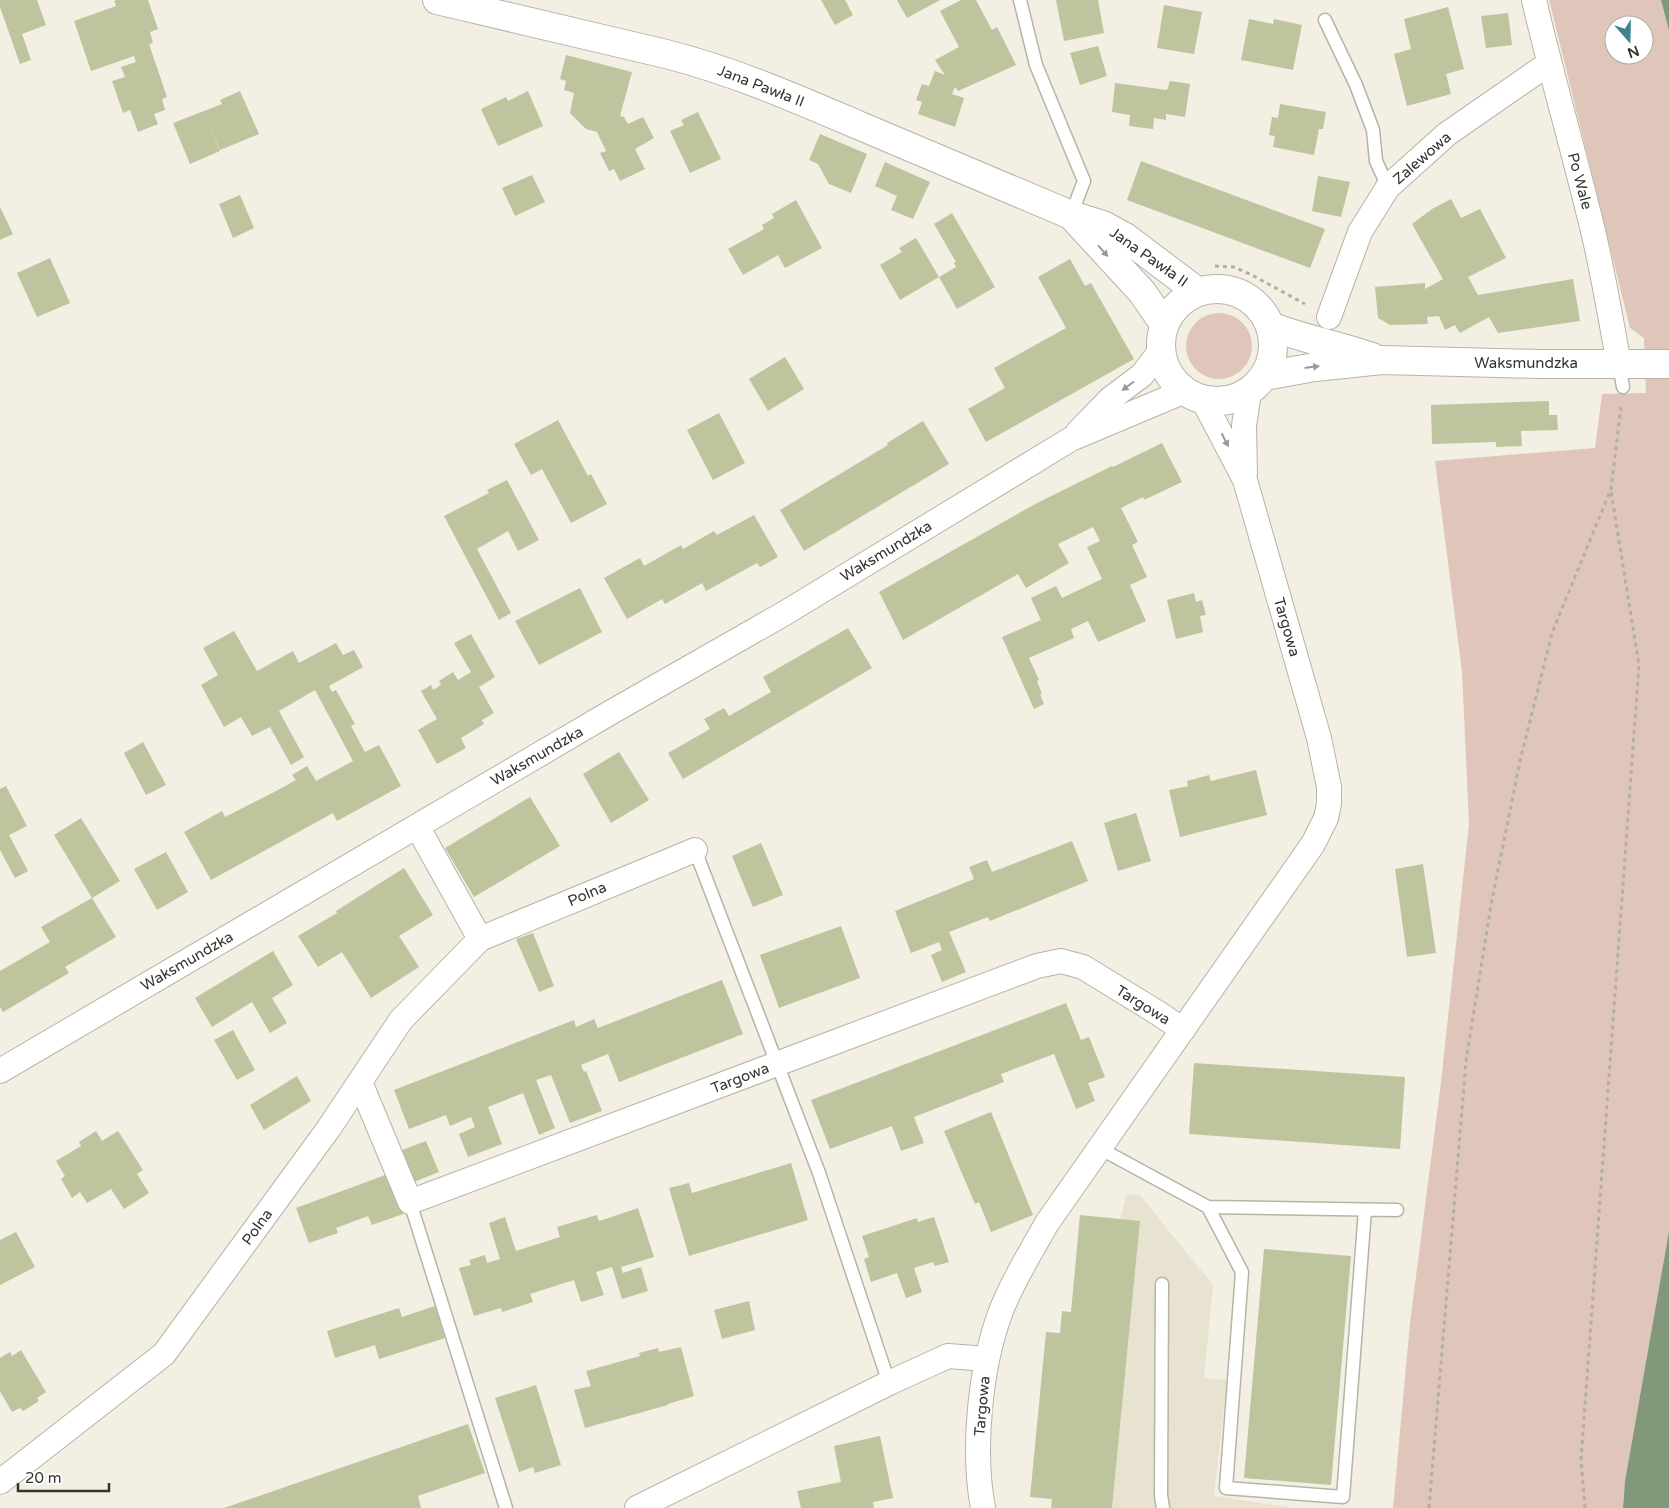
<svg xmlns="http://www.w3.org/2000/svg" width="1669" height="1508" viewBox="0 0 1669 1508" font-family="'Varela Round',sans-serif">
<style>
.built{fill:#e8e2d0}
.green{fill:#e0c5ba;fill-rule:evenodd}
.water{fill:#81997a}
.building{fill:#bec49e}
.lines{fill:none;stroke-linecap:round;stroke-linejoin:round}
.service-casing{stroke:#b7b3a8;stroke-width:15}
.minor-casing{stroke:#b7b3a8;stroke-width:26}
.tertiary-casing{stroke:#b7b3a8;stroke-width:30}
.path{stroke:#b2afa6;stroke-width:3;stroke-dasharray:4 4;stroke-linecap:butt}
.service{stroke:#fff;stroke-width:12}
.minor{stroke:#fff;stroke-width:24}
.tertiary{stroke:#fff;stroke-width:28}
.oneway{fill:#9a9996}
.labels{text-anchor:middle;stroke-width:4.5;stroke-linejoin:round;paint-order:stroke}
.street-label{font-size:15px;fill:#34332e;stroke:#fff}
</style>
<rect width="100%" height="100%" fill="#f3efe3"/>
<path class="built" d="M 1127,1194 L 1140,1195 L 1213,1285 L 1204,1378 L 1227,1380 L 1214,1496 L 1294,1508 L 1112,1508 L 1140,1221 L 1120,1219 Z"/>
<path class="green" d="M 1549,0 L 1661,0 L 1669,31 L 1669,1231 L 1625,1481 L 1623,1508 L 1393,1508 L 1410,1323 L 1441,1082 L 1469,824 L 1462,672 L 1435,461 L 1595,448 L 1602,394 L 1646,393 L 1644,338 L 1630,328 ZM 1614,25 L 1644,25 L 1644,55 L 1614,55 Z
M1186 346a33 33 0 1 1 66 0a33 33 0 1 1-66 0Z"/>
<path class="water" d="M 1661,0 L 1669,0 L 1669,31 Z
M 1669,1231 L 1669,1508 L 1623,1508 L 1625,1481 Z"/>
<path class="building" d="M 0,0 L 37,0 L 46,25 L 22,34 L 31,60 L 20,64 L 0,7 Z
M 117,0 L 148,0 L 158,29 L 150,32 L 153,43 L 149,44 L 167,97 L 162,99 L 165,110 L 154,114 L 158,124 L 138,132 L 130,110 L 123,113 L 112,81 L 125,77 L 121,67 L 136,62 L 134,56 L 91,71 L 74,21 L 116,6 L 114,1 Z
M 821,0 L 845,0 L 853,15 L 835,25 Z
M 897,0 L 940,0 L 907,18 Z
M 961,0 L 976,0 L 992,30 L 997,27 L 1016,65 L 958,91 L 955,87 L 952,94 L 964,98 L 955,127 L 918,114 L 922,102 L 916,100 L 922,84 L 929,86 L 935,71 L 945,75 L 935,60 L 959,47 L 940,11 Z
M 1056,0 L 1098,0 L 1104,33 L 1064,41 Z
M 1164,5 L 1202,12 L 1194,54 L 1157,48 Z
M 1448,7 L 1464,69 L 1446,74 L 1451,94 L 1407,106 L 1394,54 L 1411,49 L 1404,19 Z
M 1508,13 L 1512,45 L 1486,48 L 1481,16 Z
M 1249,19 L 1273,24 L 1274,19 L 1302,25 L 1293,70 L 1241,60 Z
M 1098,46 L 1107,76 L 1080,85 L 1070,53 Z
M 566,55 L 632,72 L 620,116 L 624,117 L 628,124 L 643,117 L 654,138 L 635,149 L 645,169 L 620,181 L 614,169 L 609,171 L 600,153 L 606,151 L 597,132 L 586,129 L 570,113 L 574,93 L 564,90 L 566,81 L 560,79 Z
M 1170,81 L 1190,84 L 1185,117 L 1166,114 L 1166,120 L 1154,118 L 1153,129 L 1129,126 L 1130,115 L 1112,112 L 1115,83 L 1167,90 Z
M 240,91 L 259,134 L 220,150 L 207,121 L 220,151 L 190,164 L 173,123 L 222,104 L 220,100 Z
M 528,91 L 543,126 L 498,146 L 481,109 L 506,97 L 508,101 Z
M 1280,104 L 1326,112 L 1323,129 L 1319,129 L 1314,155 L 1273,147 L 1275,136 L 1269,135 L 1272,117 L 1278,118 Z
M 698,112 L 721,159 L 690,173 L 670,131 L 684,125 L 681,120 Z
M 820,134 L 867,154 L 851,193 L 829,184 L 818,164 L 809,160 Z
M 1141,161 L 1325,229 L 1310,268 L 1127,200 Z
M 885,162 L 930,182 L 913,219 L 891,210 L 897,196 L 875,186 Z
M 532,175 L 545,202 L 515,216 L 502,188 Z
M 1318,176 L 1350,182 L 1341,217 L 1312,211 Z
M 240,195 L 254,228 L 233,238 L 219,204 Z
M 1451,199 L 1461,218 L 1480,209 L 1506,258 L 1468,277 L 1478,295 L 1573,279 L 1580,321 L 1498,333 L 1489,317 L 1460,333 L 1455,325 L 1445,330 L 1439,316 L 1427,317 L 1428,324 L 1390,325 L 1378,318 L 1375,287 L 1425,283 L 1425,289 L 1443,279 L 1412,224 L 1432,209 Z
M 796,200 L 822,248 L 785,268 L 778,255 L 743,275 L 728,249 L 764,229 L 762,225 L 774,218 L 772,214 Z
M 0,207 L 13,234 L 0,240 Z
M 952,213 L 995,287 L 957,309 L 939,277 L 900,300 L 880,265 L 902,252 L 899,248 L 916,238 L 939,277 L 956,267 L 954,263 L 956,262 L 934,224 Z
M 50,258 L 70,303 L 37,317 L 17,273 Z
M 1070,259 L 1085,286 L 1091,283 L 1134,359 L 986,442 L 968,409 L 1005,388 L 994,368 L 1066,328 L 1038,277 Z
M 785,357 L 804,389 L 768,411 L 749,379 Z
M 1549,401 L 1549,415 L 1557,415 L 1558,430 L 1521,431 L 1522,446 L 1496,447 L 1496,442 L 1432,444 L 1431,405 Z
M 719,413 L 745,463 L 713,480 L 687,430 Z
M 558,420 L 588,476 L 591,474 L 607,504 L 571,523 L 542,469 L 531,475 L 514,444 Z
M 923,421 L 949,464 L 804,551 L 780,510 L 888,445 L 887,443 Z
M 1162,443 L 1182,482 L 1144,500 L 1143,497 L 1121,508 L 1138,542 L 1132,545 L 1147,577 L 1130,585 L 1146,621 L 1098,642 L 1088,621 L 1071,629 L 1074,638 L 1029,658 L 1039,680 L 1037,681 L 1042,694 L 1040,694 L 1044,704 L 1034,709 L 1002,637 L 1041,620 L 1031,598 L 1056,586 L 1062,598 L 1102,579 L 1087,547 L 1100,541 L 1093,527 L 1058,544 L 1069,563 L 1026,588 L 1018,574 L 903,640 L 879,592 L 1037,503 L 1112,466 L 1113,467 Z
M 507,480 L 539,540 L 518,551 L 508,531 L 477,549 L 511,613 L 499,620 L 444,516 L 489,493 L 487,490 Z
M 754,515 L 778,557 L 760,567 L 757,563 L 706,591 L 702,583 L 665,604 L 662,599 L 627,619 L 604,578 L 640,558 L 644,566 L 681,545 L 683,549 L 714,531 L 717,535 Z
M 580,588 L 602,632 L 539,665 L 515,621 Z
M 1194,593 L 1196,602 L 1202,600 L 1206,615 L 1200,616 L 1203,632 L 1176,639 L 1167,600 Z
M 848,628 L 872,668 L 683,779 L 668,753 L 710,729 L 704,719 L 724,708 L 729,716 L 771,692 L 763,677 Z
M 234,631 L 257,671 L 293,651 L 299,663 L 336,643 L 343,655 L 354,650 L 363,667 L 329,686 L 332,692 L 336,690 L 355,724 L 351,726 L 365,752 L 379,745 L 401,786 L 337,821 L 333,813 L 211,880 L 184,832 L 222,811 L 225,817 L 278,790 L 296,780 L 292,775 L 307,766 L 316,781 L 353,761 L 315,690 L 279,711 L 304,757 L 291,765 L 270,727 L 252,736 L 241,717 L 224,727 L 201,685 L 218,675 L 203,648 Z
M 471,634 L 495,677 L 479,687 L 494,713 L 482,720 L 484,724 L 461,738 L 466,748 L 437,764 L 418,730 L 437,719 L 421,691 L 431,685 L 433,690 L 441,685 L 439,681 L 453,672 L 458,680 L 471,672 L 454,643 Z
M 143,742 L 166,785 L 146,795 L 124,753 Z
M 619,752 L 649,800 L 611,823 L 583,774 Z
M 1256,770 L 1267,815 L 1180,837 L 1169,790 L 1188,786 L 1187,781 L 1209,775 L 1211,781 Z
M 6,786 L 27,826 L 9,835 L 28,871 L 15,878 L 0,850 L 0,789 Z
M 530,797 L 560,846 L 474,897 L 445,848 Z
M 1136,813 L 1151,861 L 1118,871 L 1104,823 Z
M 81,818 L 120,881 L 92,898 L 54,835 Z
M 1072,841 L 1088,881 L 990,921 L 988,917 L 949,932 L 966,972 L 942,982 L 931,955 L 942,950 L 939,942 L 911,953 L 895,911 L 974,879 L 969,867 L 987,860 L 992,872 Z
M 761,843 L 783,895 L 753,907 L 732,856 Z
M 166,852 L 188,892 L 157,910 L 134,869 Z
M 1423,864 L 1436,953 L 1407,957 L 1395,869 Z
M 404,868 L 433,915 L 399,936 L 419,967 L 371,998 L 342,952 L 318,967 L 298,936 L 337,913 L 336,911 Z
M 92,898 L 116,937 L 65,967 L 69,973 L 3,1012 L 0,1007 L 0,971 L 50,942 L 41,927 Z
M 841,926 L 860,978 L 779,1008 L 760,955 Z
M 533,933 L 554,986 L 539,992 L 516,939 Z
M 273,951 L 293,985 L 272,998 L 287,1023 L 270,1033 L 252,1002 L 212,1027 L 195,998 Z
M 722,980 L 743,1034 L 619,1082 L 608,1054 L 581,1065 L 584,1072 L 586,1071 L 602,1111 L 570,1123 L 551,1075 L 536,1080 L 555,1128 L 539,1135 L 523,1093 L 488,1107 L 502,1144 L 468,1157 L 459,1134 L 475,1127 L 471,1117 L 450,1126 L 446,1115 L 409,1129 L 394,1090 L 574,1020 L 576,1027 L 594,1019 L 598,1028 Z
M 1066,1003 L 1081,1040 L 1089,1037 L 1105,1077 L 1088,1083 L 1095,1101 L 1076,1109 L 1054,1054 L 1001,1074 L 1004,1082 L 914,1117 L 924,1143 L 901,1151 L 892,1126 L 830,1149 L 811,1100 Z
M 233,1030 L 255,1070 L 237,1080 L 214,1040 Z
M 1194,1063 L 1405,1077 L 1400,1149 L 1189,1134 Z
M 297,1076 L 311,1101 L 264,1130 L 250,1105 Z
M 991,1112 L 1033,1215 L 991,1232 L 979,1202 L 975,1204 L 944,1131 Z
M 96,1131 L 102,1141 L 118,1131 L 143,1170 L 137,1174 L 149,1193 L 124,1209 L 111,1189 L 87,1203 L 80,1192 L 72,1198 L 61,1179 L 65,1176 L 56,1161 L 81,1146 L 79,1142 Z
M 426,1141 L 439,1172 L 414,1182 L 402,1150 Z
M 791,1163 L 808,1220 L 689,1256 L 669,1188 L 689,1183 L 692,1193 Z
M 388,1174 L 403,1214 L 372,1225 L 368,1216 L 336,1228 L 338,1233 L 309,1243 L 296,1208 Z
M 638,1208 L 654,1257 L 621,1267 L 623,1273 L 641,1267 L 648,1291 L 622,1299 L 612,1267 L 596,1272 L 604,1295 L 581,1302 L 574,1280 L 530,1294 L 533,1302 L 502,1312 L 501,1308 L 474,1316 L 459,1268 L 471,1265 L 469,1260 L 485,1255 L 487,1263 L 500,1259 L 489,1223 L 505,1217 L 516,1251 L 560,1237 L 557,1227 L 597,1215 L 599,1221 Z
M 1080,1215 L 1140,1221 L 1112,1508 L 1051,1508 L 1052,1499 L 1030,1497 L 1046,1332 L 1060,1333 L 1062,1311 L 1071,1312 Z
M 934,1217 L 949,1262 L 935,1266 L 933,1262 L 914,1268 L 922,1292 L 906,1298 L 897,1273 L 871,1282 L 864,1259 L 869,1257 L 862,1236 L 917,1218 L 918,1222 Z
M 16,1232 L 35,1267 L 0,1285 L 0,1240 Z
M 1264,1249 L 1351,1256 L 1331,1485 L 1244,1478 Z
M 749,1301 L 755,1330 L 722,1339 L 714,1310 Z
M 435,1306 L 445,1338 L 379,1359 L 375,1345 L 335,1358 L 327,1331 L 399,1308 L 402,1317 Z
M 681,1347 L 694,1396 L 668,1404 L 668,1405 L 585,1428 L 574,1390 L 591,1386 L 586,1371 L 640,1356 L 639,1353 L 658,1348 L 659,1352 Z
M 21,1350 L 46,1392 L 37,1398 L 39,1401 L 23,1411 L 20,1408 L 12,1412 L 0,1391 L 0,1358 L 10,1352 L 12,1356 Z
M 536,1385 L 561,1465 L 535,1473 L 533,1467 L 519,1472 L 495,1398 Z
M 468,1424 L 485,1473 L 418,1496 L 421,1508 L 224,1508 Z
M 880,1436 L 893,1498 L 873,1502 L 874,1508 L 801,1508 L 797,1491 L 841,1482 L 834,1446 Z"/>
<g class="lines">
<defs>
<path id="service" d="M 1020,0 L 1036,65 L 1084,181 L 1071,215
M 1325,20 L 1356,85 L 1373,130 L 1376,161 L 1388,187
M 1619,364 L 1623,387
M 695,850 L 819,1173 L 889,1383
M 1099,1148 L 1208,1207 L 1397,1210
M 410,1202 L 506,1508
M 1208,1207 L 1242,1272 L 1226,1488 L 1343,1497 L 1365,1210
M 1162,1284 L 1161,1495 L 1163,1508"/>
<path id="minor" d="M 1534,0 C 1550,69 1570,138 1587,207 C 1601,258 1609,311 1619,364
M 1329,317 L 1360,232 L 1388,187 L 1447,134 L 1548,64
M 1078,432 L 1110,399 L 1142,375 L 1161,350
M 1245,473 L 1244,426 L 1249,392
M 417,826 L 480,939
M 0,1071 L 608,714 L 785,613 L 1071,439 L 1185,391
M 360,1082 L 410,1202 L 1037,966 L 1061,961 L 1083,967 L 1158,1013 L 1183,1030
M 0,1482 L 164,1354 L 329,1128 L 401,1020 L 480,939 L 695,850
M 637,1508 L 889,1383 L 948,1356 L 987,1359
M 983,1508 C 972,1450 980,1367 1001,1311 C 1013,1280 1031,1252 1047,1223 L 1313,844 L 1326,818 L 1329,804 L 1329,787 L 1319,738 L 1245,480 L 1203,400"/>
<path id="tertiary" d="M 437,0 L 666,54 C 733,71 795,98 858,125 C 929,155 1000,185 1071,215 L 1103,225 L 1125,237 L 1198,292
M 1072,216 L 1142,292 L 1164,324
M1161 345a56 56 0 1 1 112 0a56 56 0 1 1-112 0Z
M 1270,326 C 1303,339 1338,345 1372,357
M 1264,376 L 1315,367 L 1382,360 L 1540,364 L 1669,364"/>
</defs>
<use href="#service" class="service-casing"/>
<use href="#minor" class="minor-casing"/>
<use href="#tertiary" class="tertiary-casing"/>
<path class="path" d="M 1215,266 L 1234,267 L 1252,275 L 1305,304
M 1429,1508 L 1466,1061 L 1491,905 L 1520,761 L 1552,633 L 1611,489 L 1621,407
M 1585,1508 L 1581,1460 L 1639,665 L 1611,491"/>
<use href="#service" class="service"/>
<use href="#minor" class="minor"/>
<use href="#tertiary" class="tertiary"/>
</g>
<defs><path id="oneway-solid" d="M-6-.8H1V-3.2L6.5 0L1 3.2V.8H-6Z" transform="scale(1.25)"/></defs>
<g class="oneway">
<use href="#oneway-solid" transform="translate(1103 251) rotate(48)"/>
<use href="#oneway-solid" transform="translate(1312 367) rotate(-7)"/>
<use href="#oneway-solid" transform="translate(1128 386) rotate(143)"/>
<use href="#oneway-solid" transform="translate(1225 440) rotate(63)"/>
</g>
<g class="labels">
<g class="street-label">
<text transform="translate(761 86) rotate(21)" y="5">Jana Pawła II</text>
<text transform="translate(1422 158) rotate(-41)" y="5">Zalewowa</text>
<text transform="translate(1580 181) rotate(75)" y="5">Po Wale</text>
<text transform="translate(1149 257) rotate(35)" y="5">Jana Pawła II</text>
<text x="1526" y="368">Waksmundzka</text>
<text transform="translate(886 551) rotate(-31)" y="5">Waksmundzka</text>
<text transform="translate(1287 627) rotate(74)" y="5">Targowa</text>
<text transform="translate(537 756) rotate(-30)" y="5">Waksmundzka</text>
<text transform="translate(587 894) rotate(-23)" y="5">Polna</text>
<text transform="translate(187 961) rotate(-30)" y="5">Waksmundzka</text>
<text transform="translate(1143 1005) rotate(32)" y="5">Targowa</text>
<text transform="translate(740 1078) rotate(-21)" y="5">Targowa</text>
<text transform="translate(257 1227) rotate(-54)" y="5">Polna</text>
<text transform="translate(982 1406) rotate(-85)" y="5">Targowa</text>
</g>
</g>
<g transform="translate(1629 40) rotate(160)"><circle r="24" fill="#ffffff" stroke="#aeadab"/>
<path d="M0-4L9 19L0 12L-9 19Z" fill="#3f8491"/>
<text y="-8" font-size="14" font-weight="bold" text-anchor="middle" fill="#34332e">N</text>
</g>
<path d="M18 1483v8h91v-8" fill="none" stroke="#34332e" stroke-width="2.5"/>
<text x="25" y="1483" font-size="15" fill="#34332e" stroke="#ffffff" stroke-width="4" paint-order="stroke">20 m</text>
</svg>
